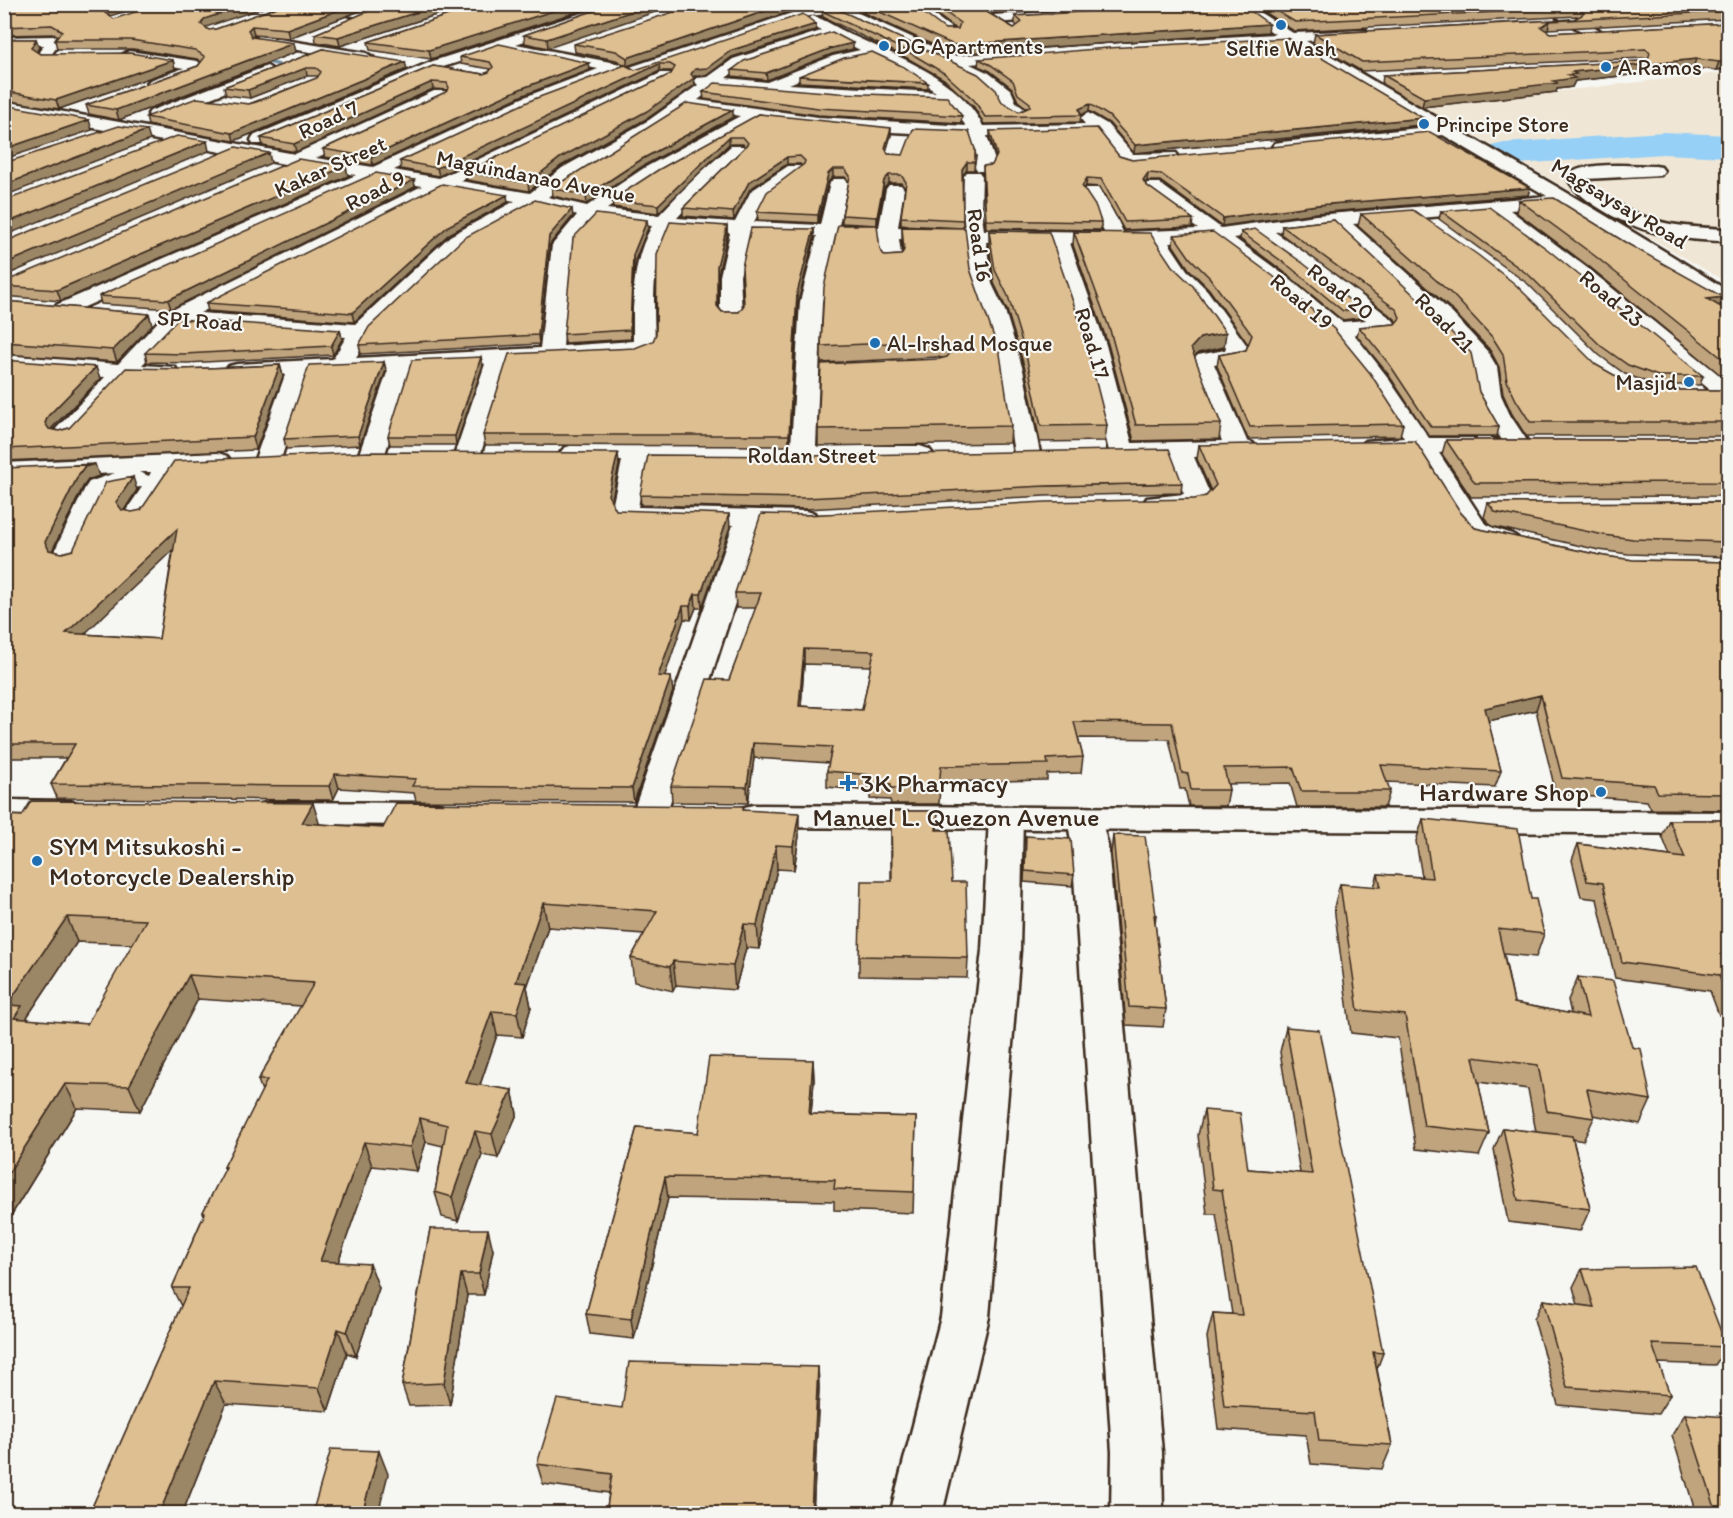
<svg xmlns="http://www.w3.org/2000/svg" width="1733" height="1518" viewBox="0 0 1733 1518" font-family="Itim,sans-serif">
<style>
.built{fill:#efe6d5}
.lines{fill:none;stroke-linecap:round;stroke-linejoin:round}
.stream{fill:#728ea0;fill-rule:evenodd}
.river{fill:#97d0f7;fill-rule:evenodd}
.minor-casing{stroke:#3b2a1e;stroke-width:5}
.major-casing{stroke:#3b2a1e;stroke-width:5}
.minor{fill:#f6f6f2;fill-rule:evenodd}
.major{fill:#f6f6f2;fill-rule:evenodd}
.wall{fill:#bfa47e;stroke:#3b2a1e;stroke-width:1.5;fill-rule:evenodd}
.shaded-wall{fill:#9b8666;stroke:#3b2a1e;stroke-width:1.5}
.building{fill:#debf92;stroke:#3b2a1e;stroke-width:1.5;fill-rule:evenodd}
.poi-dot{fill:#1f6fb2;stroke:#f6f6f2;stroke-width:2}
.labels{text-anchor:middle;stroke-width:4.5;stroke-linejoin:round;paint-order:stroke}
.far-poi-label{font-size:22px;fill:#3b2a1e;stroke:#f6f6f2;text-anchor:start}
.far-street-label{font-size:22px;fill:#3b2a1e;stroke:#f6f6f2}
.poi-label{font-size:26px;fill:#3b2a1e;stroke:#f6f6f2;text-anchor:start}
.street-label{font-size:26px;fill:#3b2a1e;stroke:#f6f6f2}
</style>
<rect width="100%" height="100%" fill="#f6f6f2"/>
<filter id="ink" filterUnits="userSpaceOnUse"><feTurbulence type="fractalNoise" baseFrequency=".0167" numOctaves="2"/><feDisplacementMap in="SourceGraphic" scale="12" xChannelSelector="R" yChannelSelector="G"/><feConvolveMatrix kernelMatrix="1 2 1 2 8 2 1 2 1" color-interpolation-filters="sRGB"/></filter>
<g filter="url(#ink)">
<path class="built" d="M 1728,72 L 1728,283 L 1483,140 L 1419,107 Z"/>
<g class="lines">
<path class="stream" d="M 254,57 L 279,63 L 280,64 L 277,66 L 252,60 Z
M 1174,178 L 1176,179 L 1176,181 L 1132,185 L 1129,183 L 1132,181 Z"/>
<path class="river" d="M 1663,132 L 1728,135 L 1728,157 L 1663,154 L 1504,165 L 1491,162 L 1486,154 L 1491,146 L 1504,143 Z"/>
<defs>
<path id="minor" d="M 302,4 C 319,4 366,3 378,15 L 371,19 L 308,8 Z
M 610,4 L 631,4 L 516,44 L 621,64 L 626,68 L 623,71 L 534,104 L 394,170 L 439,178 L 661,73 L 671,73 L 674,76 L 671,79 L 460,181 L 530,193 L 562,168 L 649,120 L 698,85 L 694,81 L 697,78 L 708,77 L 733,59 L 821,31 L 805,20 L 812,16 C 825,19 837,28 849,34 C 896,56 959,77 983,126 L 1085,124 L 1080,118 L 1088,113 L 1107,124 L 1133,154 L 1176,153 L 1179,157 L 1176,161 L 1170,162 L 1122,163 L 1097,133 L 987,136 L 995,161 L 990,171 L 978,171 L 975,167 L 977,156 L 970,136 L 853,130 L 759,119 L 657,175 L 607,209 L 659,215 L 692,180 L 731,146 L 743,146 L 746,150 L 743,154 L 704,188 L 677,218 L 735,222 L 751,191 L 788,166 L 800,166 L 803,170 L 777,192 L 766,198 L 754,222 L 820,225 L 830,183 L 833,179 L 845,179 L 848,183 L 839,225 L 879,227 L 886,189 L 889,185 L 901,185 L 904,189 L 898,227 L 965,230 L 963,210 L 964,176 L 967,172 L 979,172 L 982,176 L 981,210 L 984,230 L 1104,232 L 1097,214 L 1083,192 L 1086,188 L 1098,188 C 1108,202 1116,216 1123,232 L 1198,229 L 1147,191 L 1144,187 L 1147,183 L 1159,183 L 1221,228 L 1316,215 L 1547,196 L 1443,135 L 1281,152 L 1275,151 L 1272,147 L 1275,143 L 1281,142 L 1428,127 L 1287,42 L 1106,52 L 970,64 L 989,73 L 1011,90 L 1016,102 L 1028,112 L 1020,117 L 1003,107 L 998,95 L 979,79 L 837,13 L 809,16 L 640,73 L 635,75 L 627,70 L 630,67 L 807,8 L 844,4 L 900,4 L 894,8 L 856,12 L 953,56 L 1106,44 L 1275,34 L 1230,4 L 1246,4 L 1293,33 L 1366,30 L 1368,33 L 1366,36 L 1361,37 L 1306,41 C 1446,125 1590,202 1728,291 L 1728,306 L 1721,304 L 1624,241 L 1564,206 L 1510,210 L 1590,270 L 1728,382 L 1728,400 L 1720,398 L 1546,255 L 1488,212 L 1353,224 L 1449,310 L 1488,352 L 1497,367 L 1501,395 L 1510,415 L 1530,445 L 1527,450 L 1518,452 L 1509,450 C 1498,434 1485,416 1478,397 C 1474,385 1477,372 1471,360 L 1433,320 L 1333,225 L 1275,232 L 1318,262 L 1393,320 L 1396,325 L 1393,330 L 1354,334 L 1386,375 L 1429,438 L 1490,438 L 1499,440 L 1502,445 L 1499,450 L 1439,453 L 1484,522 C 1495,532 1513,530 1521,541 L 1517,547 C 1498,551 1473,544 1461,528 L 1414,453 L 1374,453 L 1365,451 L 1362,446 L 1365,441 L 1404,438 L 1369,383 L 1333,338 L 1273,285 L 1212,240 L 1169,243 L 1187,270 L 1207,290 L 1248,347 L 1244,359 L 1214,364 L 1247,441 L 1253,443 L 1256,448 L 1253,453 L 1238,456 L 1194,457 L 1212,499 L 1207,507 L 1156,512 L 1147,510 L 1143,504 L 1147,498 L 1184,494 L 1169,457 L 1122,459 L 1113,456 L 1109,451 L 1084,345 L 1050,243 L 986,242 L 992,284 L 1005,311 L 1023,370 L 1040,453 L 1036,458 L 1027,461 L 1018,458 L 1014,453 L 1001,370 L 983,311 L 972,284 L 966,241 L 899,239 L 901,254 L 898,258 L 884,258 L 881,254 L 879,238 L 836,237 L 822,302 L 816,446 L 920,446 L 929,449 L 933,454 L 929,459 L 920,462 L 812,461 L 803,464 L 794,461 L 647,461 L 638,507 L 805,511 L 814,513 L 818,519 L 814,525 L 805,527 L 760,526 L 666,815 L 661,823 L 649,826 L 637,823 L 632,815 L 733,525 L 627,523 L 618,521 L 612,508 L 622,461 L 573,461 L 564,458 L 560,453 L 564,448 L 573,445 L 791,446 L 800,302 L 817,236 L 750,234 L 740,276 L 742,314 L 739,319 L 731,320 L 723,319 L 720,314 L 720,276 L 730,233 L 670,228 C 650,264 654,304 655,344 L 649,352 L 641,354 L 508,363 L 481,453 L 477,458 L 468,461 L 459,458 L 455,453 L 485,364 L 411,368 L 385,454 L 381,459 L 372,462 L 363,459 L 359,454 L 388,370 L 308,374 L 281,459 L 277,464 L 268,467 L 259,464 L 255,459 L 285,375 L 237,378 L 229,376 L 226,371 L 229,366 L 237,364 L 333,359 L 346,337 L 179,325 L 142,365 L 175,367 L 178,372 L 175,377 L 167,379 L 129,378 L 72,439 L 63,441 L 54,439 L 51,434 L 105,377 L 4,369 L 4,355 L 118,364 L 166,313 L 422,186 L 377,178 L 64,316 L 56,315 L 53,310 L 56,305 L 356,175 L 295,166 L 4,111 L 4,101 L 295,154 L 434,91 L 446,91 L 448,94 L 446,97 L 316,158 L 373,167 L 522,98 L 598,69 L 500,49 L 443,67 L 265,144 L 253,144 L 251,140 L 253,136 L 433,61 ZM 832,36 L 860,50 L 833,56 L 767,82 L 726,78 L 743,65 ZM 872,56 L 905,72 L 936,92 L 789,84 L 843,62 ZM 715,87 L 838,98 L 948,102 L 966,126 L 818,117 L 698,100 ZM 687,108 L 740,116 L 644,168 L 587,206 L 548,197 C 591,162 643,141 687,108 ZM 443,189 L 515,201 L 450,236 L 355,324 L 200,313 ZM 536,205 L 577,215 L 552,245 L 540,348 L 356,358 L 369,334 L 464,244 ZM 596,219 L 652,226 C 631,262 633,300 633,341 L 563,346 L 572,245 ZM 1254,235 L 1304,270 L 1366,320 L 1342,322 L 1287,277 L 1234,238 ZM 1070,243 L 1150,244 L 1172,278 L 1193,298 L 1226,347 L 1225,350 L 1198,355 L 1191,362 L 1222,441 L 1132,443 L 1106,345 Z
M 903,4 L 919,4 L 958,33 L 956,36 L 946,36 Z
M 1145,4 L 1162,4 L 1204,29 L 1202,32 L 1192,32 Z
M 1535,4 L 1552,4 L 1598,29 L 1646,63 L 1644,66 L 1634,66 L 1588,35 Z
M 1059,11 L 1066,15 L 1064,18 L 993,23 L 986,19 L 993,15 Z
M 55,36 L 62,40 L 48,59 L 43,60 L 36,56 L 44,45 L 4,45 L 4,37 Z
M 259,36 L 366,53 L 373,57 L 366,61 L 254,43 L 252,40 Z
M 129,51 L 197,61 L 205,66 L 199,73 L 155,88 L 150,86 L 147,83 L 150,80 L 184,68 L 124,58 L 122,55 Z
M 267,66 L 275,71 L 272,74 L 162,117 L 150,117 L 148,114 L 150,111 Z
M 1655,166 L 1661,167 L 1664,171 L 1661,175 L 1586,179 C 1592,188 1602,194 1611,200 C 1651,226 1683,227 1728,229 L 1728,241 C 1680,241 1636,233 1596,206 C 1584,198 1573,190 1567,177 C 1579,160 1635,166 1655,166 Z
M 218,453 L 227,456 L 231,461 L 227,466 L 177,471 L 145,521 L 136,523 L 127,521 L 123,515 L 142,487 L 120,489 L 109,493 L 80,556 L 76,562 L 66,564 L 56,562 L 52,556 L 85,488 L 89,482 L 115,473 L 4,479 L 4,463 ZM 139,472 L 151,472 L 149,476 Z
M 1006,807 L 1018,810 L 1023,818 L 1020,950 L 989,1317 L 942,1514 L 890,1514 L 941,1317 L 982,950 L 989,818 L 994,810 Z
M 1084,807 L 1096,810 L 1101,818 L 1108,846 L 1162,1452 L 1163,1514 L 1111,1514 L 1112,1452 L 1072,846 L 1067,818 L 1072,810 Z"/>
<path id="major" d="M 4,800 L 69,801 L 81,804 L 86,812 L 81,820 L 69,823 L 4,822 Z
M 270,802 L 435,803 L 447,806 L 452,814 L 447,822 L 435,825 L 270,824 L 258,821 L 253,813 L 258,805 Z
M 753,805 L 1728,812 L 1728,834 L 753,827 L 741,824 L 736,816 L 741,808 Z"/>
</defs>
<use href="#minor" class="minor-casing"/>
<use href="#major" class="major-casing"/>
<use href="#minor" class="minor"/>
<use href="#major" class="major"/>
</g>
<path class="wall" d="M 4,4 L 110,16 L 114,19 L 206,27 L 206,28 L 209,30 L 216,29 L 286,4 L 378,4 L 289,38 L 254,35 L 252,37 L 296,52 L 119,120 L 89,114 L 86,105 L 198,66 L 201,62 L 197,59 L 133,49 L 57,49 L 55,40 L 58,36 L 55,34 L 4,35 Z
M 385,4 L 470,4 L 340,46 L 316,42 L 315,34 Z
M 481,4 L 431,59 L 370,50 L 368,42 Z
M 613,4 L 548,48 L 525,43 L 524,35 Z
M 923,4 L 973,4 L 1014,28 L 1017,26 L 1015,24 L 1015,16 L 1161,7 L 1164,5 L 1163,4 L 1241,4 L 1268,32 L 953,54 L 864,13 L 864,5 L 945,29 L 956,29 Z
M 982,4 L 1136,4 L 996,13 Z
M 1251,4 L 1728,4 L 1728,19 L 1548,29 L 1546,30 L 1550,33 L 1728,23 L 1728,69 L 1716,70 L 1693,68 L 1575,81 L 1572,87 L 1557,89 L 1556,92 L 1422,107 L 1382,84 L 1383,75 L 1642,61 L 1646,59 L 1644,58 L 1361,71 L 1313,43 L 1315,34 L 1574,19 L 1578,17 L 1577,16 L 1294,31 Z
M 807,6 L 628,66 L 635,70 L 816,24 L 816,30 L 732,57 L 707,75 L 695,76 L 694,78 L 695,85 L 648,118 L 561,166 L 529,191 L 467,180 L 466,172 L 671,74 L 673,72 L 671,71 L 660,71 L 439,176 L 401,169 L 400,161 L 625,65 L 616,60 L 575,52 L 574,44 Z
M 837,9 L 1019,112 L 1027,108 L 1018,101 L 1012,88 L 990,71 L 978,66 L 979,59 L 1423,118 L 1421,125 L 1134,153 L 1109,123 L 1089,111 L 1081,115 L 1080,122 L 984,124 L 974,107 L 944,79 L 907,58 L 823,17 L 822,11 Z
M 4,39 L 36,39 L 39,47 L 37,51 L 40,54 L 173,60 L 175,69 L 59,109 L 4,100 Z
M 323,49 L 407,69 L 234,141 L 148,125 L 146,117 L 249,104 L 317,78 L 318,76 L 307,76 L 250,98 L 226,95 L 224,87 Z
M 853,49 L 832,54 L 767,80 L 732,76 L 732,70 Z
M 460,57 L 590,70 L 521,96 L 373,165 L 325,157 L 323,149 L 446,92 L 447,90 L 433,89 L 296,152 L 263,146 L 261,138 L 433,66 L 483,74 L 489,72 L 491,69 L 461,64 Z
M 799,76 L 928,83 L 928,89 L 799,82 Z
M 703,92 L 962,116 L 961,123 L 818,115 L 704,99 Z
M 759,114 L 891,135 L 886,151 L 888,154 L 903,155 L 975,149 L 974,170 L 967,170 L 962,175 L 963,228 L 901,225 L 901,217 L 905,188 L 901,183 L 889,183 L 884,188 L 877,225 L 842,223 L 842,215 L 849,182 L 845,177 L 833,177 L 828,182 L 818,223 L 758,220 L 757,212 L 802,166 L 800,164 L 787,164 L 750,189 L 734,220 L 683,216 L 683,208 L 745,147 L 743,144 L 729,144 L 658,213 L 613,207 L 612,200 Z
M 733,117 L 643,166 L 587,204 L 553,196 L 552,188 Z
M 990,131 L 1119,156 L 1132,160 L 1530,188 L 1528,195 L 1316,213 L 1222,226 L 1160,181 L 1147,181 L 1145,183 L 1146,185 L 1193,219 L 1192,227 L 1124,230 L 1100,187 L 1086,186 L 1084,189 L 1101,222 L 1101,230 L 986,228 L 983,166 L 992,165 L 996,158 L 990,138 Z
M 348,176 L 61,301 L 4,296 L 4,282 Z
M 415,187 L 171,309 L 101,304 L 99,296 Z
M 1519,200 L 1728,311 L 1728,381 L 1591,268 L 1516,212 Z
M 508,202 L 449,234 L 354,322 L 208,311 L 206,303 Z
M 1441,211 L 1703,376 L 1700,385 L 1655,385 L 1625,374 L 1599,355 L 1528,284 L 1439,219 Z
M 1361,214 L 1596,365 L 1628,383 L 1667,390 L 1728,390 L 1728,436 L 1526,436 L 1512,414 L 1503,394 L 1499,367 L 1490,350 L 1450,308 L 1358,226 Z
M 573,216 L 550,244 L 539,344 L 361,354 L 359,345 Z
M 1334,220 L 1479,392 L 1499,427 L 1497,436 L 1429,436 L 1388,374 L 1357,336 L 1359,327 L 1395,324 L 1396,322 L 1395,319 L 1281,234 L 1282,226 Z
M 727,226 L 727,235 L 718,275 L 718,306 L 722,312 L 739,312 L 814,229 L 814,238 L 798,302 L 789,446 L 485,445 L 483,435 L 653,341 Z
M 902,227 L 970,269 L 1011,426 L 1010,443 L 818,446 L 818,429 L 939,359 L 942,358 L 938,357 L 821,363 L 821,346 L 880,250 L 885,256 L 901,255 L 903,252 L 902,241 Z
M 648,228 L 634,263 L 631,339 L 565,343 L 564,334 Z
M 989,231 L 1107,425 L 1105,441 L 1040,442 L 1025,369 L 1007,310 L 994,283 L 989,244 Z
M 1074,232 L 1224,347 L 1198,353 L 1194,357 L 1221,424 L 1219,439 L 1134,441 L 1108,344 L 1073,245 Z
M 1241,232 L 1362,310 L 1360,318 L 1342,320 L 1288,275 L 1240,239 Z
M 1174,235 L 1403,424 L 1400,436 L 1248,439 L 1217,366 L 1219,355 L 1246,350 L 1248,344 L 1209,289 L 1189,269 L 1173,245 Z
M 4,301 L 149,314 L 152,325 L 117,362 L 4,354 Z
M 340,330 L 342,339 L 333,355 L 187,363 L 147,362 L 145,353 Z
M 4,360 L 100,379 L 51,429 L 59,431 L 69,428 L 184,369 L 280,365 L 283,376 L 256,450 L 4,461 Z
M 384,362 L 386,370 L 360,445 L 286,449 L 284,439 Z
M 483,365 L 456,445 L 390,445 L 388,436 Z
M 1446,440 L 1728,440 L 1728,496 L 1471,497 L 1442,454 Z
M 1199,445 L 1461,513 L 1475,528 L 1604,556 L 1633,560 L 1728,562 L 1728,810 L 1651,809 L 1647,801 L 1556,794 L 1536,710 L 1488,721 L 1501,771 L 1495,787 L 1387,782 L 1390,791 L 1385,807 L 1297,807 L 1290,783 L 1228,784 L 1229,790 L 1226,806 L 1189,806 L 1185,789 L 1180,789 L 1169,739 L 1078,738 L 1083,757 L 1081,773 L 1047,774 L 1047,780 L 940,782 L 939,804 L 891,804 L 890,800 L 870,799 L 870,791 L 827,787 L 827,771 L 829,763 L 754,758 L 748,803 L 672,802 L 671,786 L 729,680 L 756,608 L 736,608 L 735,593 L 806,515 L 1195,499 L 1206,496 L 1211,491 L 1197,459 ZM 804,664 L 871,666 L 862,710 L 801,706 Z
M 619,465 L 611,501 L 616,510 L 730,527 L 702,608 L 696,608 L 691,620 L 684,619 L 664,677 L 673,691 L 634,802 L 416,801 L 414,793 L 339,788 L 333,800 L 57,798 L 51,784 L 66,758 L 11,758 L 4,769 L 4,468 L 99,476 L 88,480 L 83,487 L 52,551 L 62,553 L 73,550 L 137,490 L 124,511 L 132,512 ZM 173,549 L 159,639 L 84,634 Z
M 1182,483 L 1181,493 L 1045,496 L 806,509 L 641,505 L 640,495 Z
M 1728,502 L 1728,557 L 1628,554 L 1599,550 L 1491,526 L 1484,517 L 1488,503 Z
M 743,806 L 744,810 L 799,836 L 794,870 L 777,869 L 759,949 L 746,948 L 735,990 L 676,985 L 673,991 L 634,982 L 631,958 L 644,934 L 548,927 L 527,987 L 531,1007 L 522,1037 L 497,1035 L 480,1085 L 512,1090 L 517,1114 L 498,1158 L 482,1155 L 458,1221 L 442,1217 L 435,1192 L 443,1146 L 426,1142 L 417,1171 L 372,1166 L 338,1262 L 379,1288 L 356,1356 L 347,1353 L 328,1411 L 226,1404 L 182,1514 L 89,1514 L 181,1306 L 172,1288 L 204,1215 L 203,1212 L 225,1170 L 224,1167 L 262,1091 L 258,1080 L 301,1006 L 198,999 L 140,1111 L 77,1108 L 4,1227 L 4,815 L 319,824 L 383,828 ZM 77,942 L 133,944 L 87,1024 L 29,1020 L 27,1017 Z
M 891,811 L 938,811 L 937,830 L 952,882 L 968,958 L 967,978 L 859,976 L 859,956 L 891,881 Z
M 1423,819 L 1531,899 L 1544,934 L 1536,957 L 1504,954 L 1514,1003 L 1571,1014 L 1568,1000 L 1578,977 L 1632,1047 L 1651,1100 L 1640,1124 L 1593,1115 L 1594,1118 L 1583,1141 L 1573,1139 L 1590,1209 L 1580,1231 L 1508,1222 L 1494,1149 L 1503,1128 L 1536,1132 L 1528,1089 L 1478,1082 L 1489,1133 L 1479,1156 L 1416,1149 L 1398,1038 L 1351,1033 L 1334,907 L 1340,884 L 1374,887 L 1378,874 L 1422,877 L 1416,841 Z
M 1669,820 L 1728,820 L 1728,1016 L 1719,1015 L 1710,991 L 1615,978 L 1597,899 L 1581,897 L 1572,860 L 1578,844 L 1670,856 L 1662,836 Z
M 1113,835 L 1156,915 L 1155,924 L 1166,1009 L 1163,1027 L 1126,1025 L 1111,852 Z
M 1026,836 L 1074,875 L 1072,886 L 1024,882 Z
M 1286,1027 L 1383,1353 L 1377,1369 L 1392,1445 L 1382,1469 L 1311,1464 L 1306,1435 L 1218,1429 L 1207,1337 L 1213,1313 L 1232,1314 L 1216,1214 L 1207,1214 L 1198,1135 L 1204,1110 L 1248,1169 L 1300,1173 L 1280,1052 Z
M 813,1060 L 814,1081 L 811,1114 L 916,1117 L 913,1213 L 834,1210 L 834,1201 L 668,1198 L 634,1339 L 590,1334 L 586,1314 L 637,1127 L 698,1133 Z
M 430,1229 L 493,1250 L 484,1295 L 467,1295 L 450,1405 L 409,1406 L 402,1385 Z
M 1582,1269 L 1727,1347 L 1715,1365 L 1658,1363 L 1670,1395 L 1658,1414 L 1558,1405 L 1534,1319 L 1543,1300 L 1578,1305 L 1573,1287 Z
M 818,1367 L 819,1388 L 813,1514 L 606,1514 L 609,1493 L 543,1484 L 537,1464 L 622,1408 Z
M 1685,1414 L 1728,1514 L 1696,1514 L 1672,1435 Z"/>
<path class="shaded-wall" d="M 119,4 L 149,4 L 110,16 L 107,22 L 105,13 L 108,8 Z
M 249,4 L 275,4 L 206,27 L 203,33 L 201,24 L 204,19 Z
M 355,4 L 378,4 L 289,38 L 287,29 Z
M 443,4 L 470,4 L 340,46 L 338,37 Z
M 575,4 L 601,4 L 431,59 L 429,50 Z
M 654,4 L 679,4 L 548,48 L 547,39 Z
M 786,4 L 818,4 L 807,6 L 627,66 L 627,58 Z
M 999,4 L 1136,4 L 996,13 L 996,5 Z
M 1550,21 L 1548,29 L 1539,36 L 1541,27 Z
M 816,24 L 816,30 L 732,57 L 707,75 L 695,76 L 694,78 L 695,85 L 648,118 L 561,166 L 529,191 L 528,183 L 560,158 L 691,74 L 695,69 L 732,50 Z
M 1269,24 L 1268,32 L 953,54 L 954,45 Z
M 252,26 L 254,35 L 250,39 L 248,30 Z
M 36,39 L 39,47 L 34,57 L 31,48 Z
M 294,43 L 296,52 L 119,120 L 116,110 Z
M 853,43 L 853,49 L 832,54 L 767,80 L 766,73 L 832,48 Z
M 1696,59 L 1693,68 L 1575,81 L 1572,87 L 1557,89 L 1556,92 L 1422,107 L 1424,98 L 1553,81 L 1572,72 Z
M 173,60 L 175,69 L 59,109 L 56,100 Z
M 1728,61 L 1728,69 L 1716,70 L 1719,62 Z
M 405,62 L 407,69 L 234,141 L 232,133 Z
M 589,63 L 590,70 L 521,96 L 373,165 L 371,157 L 520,89 Z
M 659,64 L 660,71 L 439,176 L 437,168 Z
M 306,68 L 307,76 L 250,98 L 248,90 Z
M 432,82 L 433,89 L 296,152 L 294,144 Z
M 1090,104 L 1089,111 L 1081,115 L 1079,109 Z
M 733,110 L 733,117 L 643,166 L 587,204 L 586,196 L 642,159 Z
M 1423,118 L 1421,125 L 1134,153 L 1135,145 Z
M 89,120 L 92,130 L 4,159 L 4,149 Z
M 891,128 L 891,135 L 885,155 L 885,148 Z
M 147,130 L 150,140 L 4,196 L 4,185 Z
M 729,137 L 729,144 L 658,213 L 658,205 Z
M 207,141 L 209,151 L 4,236 L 4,224 Z
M 269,153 L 271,163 L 4,276 L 4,264 Z
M 787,157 L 787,164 L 750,189 L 734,220 L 733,212 L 749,182 Z
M 967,162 L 967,170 L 962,176 L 962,169 Z
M 346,166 L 348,176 L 61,301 L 57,290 Z
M 833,169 L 833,177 L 828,182 L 818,223 L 818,215 L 828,174 Z
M 1148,173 L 1147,181 L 1142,187 L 1143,180 Z
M 889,175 L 889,183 L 884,188 L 877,225 L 877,217 L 884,180 Z
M 1087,178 L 1086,186 L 1081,193 L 1082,186 Z
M 414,180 L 415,187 L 171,309 L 168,300 Z
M 1530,188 L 1528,195 L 1316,213 L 1222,226 L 1223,218 L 1317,205 Z
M 507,195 L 508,202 L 449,234 L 354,322 L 352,313 L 448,226 Z
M 572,209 L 573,216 L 550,244 L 539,344 L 538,335 L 549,236 Z
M 647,220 L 648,228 L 634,263 L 631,339 L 630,330 L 633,255 Z
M 727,226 L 727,235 L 718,275 L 718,315 L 717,266 Z
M 814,229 L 814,238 L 798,302 L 789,446 L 789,435 L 797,293 Z
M 1723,297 L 1719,309 L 1707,299 Z
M 149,314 L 152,325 L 117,362 L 113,350 Z
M 340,330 L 342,339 L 333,355 L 331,346 Z
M 1226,333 L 1224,347 L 1198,353 L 1189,363 L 1191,348 L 1200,338 Z
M 481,357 L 483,365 L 456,445 L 455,436 Z
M 384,362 L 386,370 L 360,445 L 358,436 Z
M 280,365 L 283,376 L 256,450 L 253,437 Z
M 96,367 L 100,379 L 52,428 L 49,435 L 45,423 L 48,416 Z
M 618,453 L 619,465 L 610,508 L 608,495 Z
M 95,464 L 99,476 L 88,480 L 83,487 L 50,555 L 45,542 L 79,474 L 84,467 Z
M 133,477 L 137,490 L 121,515 L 116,502 Z
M 729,514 L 730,527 L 702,608 L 701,594 Z
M 177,529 L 181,542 L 71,647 L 66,633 Z
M 695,594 L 696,608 L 691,620 L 690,606 Z
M 683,606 L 684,619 L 660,690 L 658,676 Z
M 804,649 L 804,664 L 800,722 L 799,706 Z
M 671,677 L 673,691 L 634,802 L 632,788 Z
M 1541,695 L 1536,710 L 1480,723 L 1485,708 Z
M 753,743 L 754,758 L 748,803 L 747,787 Z
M 5,744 L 11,758 L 4,769 L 4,745 Z
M 335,774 L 339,788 L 333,800 L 329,786 Z
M 313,803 L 320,826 L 302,823 Z
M 799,813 L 799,836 L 794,870 L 793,846 Z
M 776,845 L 777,869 L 759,949 L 757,925 Z
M 543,903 L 548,927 L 527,987 L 531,1007 L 522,1037 L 517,1013 L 516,982 Z
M 67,917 L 77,942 L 27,1017 L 34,1030 L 26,1043 L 7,1005 Z
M 744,924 L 746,948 L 735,990 L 733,966 Z
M 673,961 L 676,985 L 673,991 L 670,967 Z
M 189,975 L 198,999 L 140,1111 L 129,1086 Z
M 492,1011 L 497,1035 L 472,1108 L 466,1083 Z
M 813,1060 L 814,1081 L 809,1134 L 809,1114 Z
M 65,1084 L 77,1108 L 4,1227 L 4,1180 Z
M 512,1090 L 517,1114 L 498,1158 L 492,1134 Z
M 420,1118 L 426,1142 L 417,1171 L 410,1147 Z
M 475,1131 L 482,1155 L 458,1221 L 452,1197 Z
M 364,1142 L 372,1166 L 330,1285 L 320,1261 Z
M 665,1177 L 668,1198 L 634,1339 L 631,1319 Z
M 488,1229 L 493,1250 L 484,1295 L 479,1274 Z
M 370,1264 L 379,1288 L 356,1356 L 347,1332 Z
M 461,1274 L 467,1295 L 450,1405 L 444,1383 Z
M 338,1329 L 347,1353 L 328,1411 L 319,1388 Z
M 818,1367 L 819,1388 L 813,1514 L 811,1514 Z
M 214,1381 L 226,1404 L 182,1514 L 159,1514 Z
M 379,1451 L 388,1474 L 378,1514 L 362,1514 Z"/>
<path class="building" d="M 4,4 L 119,4 L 108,8 L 105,13 L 114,19 L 159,4 L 249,4 L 204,19 L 201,24 L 209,30 L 216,29 L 286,4 L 355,4 L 287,29 L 252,26 L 248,30 L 252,37 L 294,43 L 116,110 L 86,105 L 198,66 L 205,57 L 195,50 L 131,40 L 55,40 L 62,31 L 52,25 L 4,27 Z
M 385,4 L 443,4 L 338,37 L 315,34 Z
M 481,4 L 575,4 L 429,50 L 368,42 Z
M 613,4 L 654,4 L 547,39 L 524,35 Z
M 698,4 L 786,4 L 627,58 L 616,51 L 574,44 Z
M 872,4 L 911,4 L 945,29 L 958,29 L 960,23 L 934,4 L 973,4 L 1014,28 L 1022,22 L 1015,16 L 1161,7 L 1165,4 L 1241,4 L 1269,24 L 954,45 L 864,5 Z
M 1265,4 L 1728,4 L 1728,11 L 1550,21 L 1541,27 L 1550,33 L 1728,23 L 1728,61 L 1719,62 L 1696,59 L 1572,72 L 1576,74 L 1568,75 L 1575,78 L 1553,81 L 1558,83 L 1424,98 L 1383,75 L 1642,61 L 1648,59 L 1650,53 L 1646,49 L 1362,62 L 1315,34 L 1574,19 L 1582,15 L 1583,12 L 1579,8 L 1295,22 Z
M 837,9 L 978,74 L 996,90 L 1002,102 L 1019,112 L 1030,107 L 1030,103 L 1018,94 L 1013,81 L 991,65 L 979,59 L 1107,48 L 1288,38 L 1423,118 L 1135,145 L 1109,116 L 1090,104 L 1079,109 L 1081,115 L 985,117 L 974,100 L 944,73 L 907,51 L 822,11 Z
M 803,14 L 816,24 L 732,50 L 707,68 L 695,69 L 691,74 L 694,78 L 647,111 L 560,158 L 528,183 L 466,172 L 671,74 L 675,67 L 670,64 L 659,64 L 437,168 L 400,161 L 534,99 L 625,65 L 635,70 Z
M 832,32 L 853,43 L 832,48 L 766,73 L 732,70 L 744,61 Z
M 4,39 L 36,39 L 31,48 L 40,54 L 130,53 L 173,60 L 56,100 L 4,91 Z
M 499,44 L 589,63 L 520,89 L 371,157 L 323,149 L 446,92 L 449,88 L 447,83 L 432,82 L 294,144 L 261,138 L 433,66 L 483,74 L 489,72 L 493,67 L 490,62 L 460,57 Z
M 323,49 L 405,62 L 232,133 L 146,117 L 197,98 L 249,104 L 256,102 L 317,78 L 321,72 L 316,68 L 306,68 L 248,90 L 224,87 Z
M 872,52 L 904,67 L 928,83 L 799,76 L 844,58 Z
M 715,83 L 838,93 L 947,97 L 962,116 L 818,108 L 703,92 Z
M 687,103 L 733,110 L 642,159 L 586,196 L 552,188 Z
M 4,105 L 89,120 L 4,149 Z
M 759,114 L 891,128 L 885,148 L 888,154 L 903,155 L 913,129 L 969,131 L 975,149 L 975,162 L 967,162 L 962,169 L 963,220 L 901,217 L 906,182 L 901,175 L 889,175 L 884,180 L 877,217 L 842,215 L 850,176 L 845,169 L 833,169 L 828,174 L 818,215 L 757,212 L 767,192 L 804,164 L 805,161 L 800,156 L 787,157 L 749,182 L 733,212 L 683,208 L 744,148 L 748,143 L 743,137 L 729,137 L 658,205 L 612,200 L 658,170 Z
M 119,126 L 147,130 L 4,185 L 4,163 Z
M 1097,128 L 1119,156 L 1132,160 L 1430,132 L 1530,188 L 1317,205 L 1223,218 L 1161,174 L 1148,173 L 1143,180 L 1146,185 L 1193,219 L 1125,222 L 1101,179 L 1087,178 L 1082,186 L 1096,207 L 1101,222 L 986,220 L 983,166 L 992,165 L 997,155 L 990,131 Z
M 177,136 L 207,141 L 4,224 L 4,201 Z
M 236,147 L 269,153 L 4,264 L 4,242 Z
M 298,159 L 346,166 L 57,290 L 4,286 L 4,282 Z
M 376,173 L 414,180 L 168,300 L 99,296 Z
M 442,184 L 507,195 L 448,226 L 352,313 L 206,303 Z
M 1554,198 L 1628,244 L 1723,297 L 1707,299 L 1728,311 L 1728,363 L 1595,256 L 1519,200 Z
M 535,200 L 572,209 L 549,236 L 538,335 L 359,345 L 369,327 L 464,238 Z
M 1489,207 L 1547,249 L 1703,376 L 1658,376 L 1628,365 L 1601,346 L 1530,276 L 1441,211 Z
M 1413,210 L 1478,255 L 1515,284 L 1596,365 L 1628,383 L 1667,390 L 1728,390 L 1728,422 L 1530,422 L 1516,400 L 1507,381 L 1503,354 L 1493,338 L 1454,296 L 1361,214 Z
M 596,214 L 647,220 L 633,255 L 630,330 L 564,334 L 573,238 Z
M 1334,220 L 1433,313 L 1471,353 L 1479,392 L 1499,427 L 1431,427 L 1390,365 L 1359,327 L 1395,324 L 1400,318 L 1397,310 L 1282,226 Z
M 670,222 L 727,226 L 717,266 L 717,306 L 722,312 L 739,312 L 744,305 L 742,267 L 751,228 L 814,229 L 797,293 L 789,435 L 483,435 L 509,354 L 635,348 L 653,341 L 656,334 L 657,254 Z
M 838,225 L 877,225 L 880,250 L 885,256 L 901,255 L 904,250 L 902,227 L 965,228 L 970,269 L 1000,354 L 1011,426 L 818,429 L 821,364 L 939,359 L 947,357 L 952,351 L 948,344 L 938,341 L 821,346 L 824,287 Z
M 1255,229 L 1304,264 L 1362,310 L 1343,311 L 1290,267 L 1241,232 Z
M 989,231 L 1049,232 L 1083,331 L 1107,425 L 1041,426 L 1026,355 L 1008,296 L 995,270 Z
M 1074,232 L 1150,233 L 1172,266 L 1193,286 L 1226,333 L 1200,338 L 1191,348 L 1221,424 L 1136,425 L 1110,330 Z
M 1213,232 L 1273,276 L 1334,329 L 1370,373 L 1403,424 L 1250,427 L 1219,355 L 1246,350 L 1252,335 L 1210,278 L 1190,258 L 1174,235 Z
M 4,301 L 149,314 L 113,350 L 4,342 Z
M 178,319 L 340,330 L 331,346 L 184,354 L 145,353 Z
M 481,357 L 455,436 L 388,436 L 412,360 Z
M 4,360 L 96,367 L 48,416 L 45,423 L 49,429 L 59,431 L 69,428 L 126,368 L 184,369 L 280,365 L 253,437 L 4,449 Z
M 384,362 L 358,436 L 284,439 L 309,365 Z
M 1446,440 L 1728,440 L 1728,482 L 1475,483 Z
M 1415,441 L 1461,513 L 1475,528 L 1604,556 L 1633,560 L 1728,562 L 1728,794 L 1658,793 L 1654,785 L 1562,778 L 1541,695 L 1485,708 L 1501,771 L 1381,765 L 1390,791 L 1301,791 L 1293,767 L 1224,768 L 1229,790 L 1191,790 L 1188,774 L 1182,773 L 1172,723 L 1074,722 L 1083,757 L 1047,759 L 1048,764 L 941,766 L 939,788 L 891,788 L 891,784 L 870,783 L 871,775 L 827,771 L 832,747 L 753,743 L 747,787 L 671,786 L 707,679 L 729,680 L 761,593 L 735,593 L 761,514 L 806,515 L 1046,502 L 1195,499 L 1206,496 L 1216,485 L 1199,445 ZM 804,649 L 874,651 L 862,710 L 799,706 Z
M 1169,449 L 1182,483 L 1046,486 L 806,498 L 640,495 L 648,455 L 803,456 Z
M 369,452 L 618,453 L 608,495 L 616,510 L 729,514 L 701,594 L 695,594 L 690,606 L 683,606 L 658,676 L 671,677 L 632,788 L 412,786 L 416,779 L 335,774 L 329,786 L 51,784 L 75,744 L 5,744 L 4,745 L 4,468 L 95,464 L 84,467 L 79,474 L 45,542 L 49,550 L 62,553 L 73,550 L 106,482 L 133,477 L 116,502 L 122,510 L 132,512 L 141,510 L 174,461 ZM 177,529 L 159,639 L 66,633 Z
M 1728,502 L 1728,542 L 1633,539 L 1604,535 L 1495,512 L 1488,503 Z
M 31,801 L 313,803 L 302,823 L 383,828 L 396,803 L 743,806 L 743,810 L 799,813 L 793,846 L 776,845 L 757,925 L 744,924 L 733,966 L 673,961 L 670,967 L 631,958 L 657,911 L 543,903 L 516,982 L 527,983 L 517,1013 L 492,1011 L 466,1083 L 512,1090 L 492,1134 L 475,1131 L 452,1197 L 435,1192 L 447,1125 L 420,1118 L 410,1147 L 364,1142 L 320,1261 L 370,1264 L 347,1332 L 338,1329 L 319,1388 L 214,1381 L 159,1514 L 89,1514 L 189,1288 L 172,1288 L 205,1213 L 203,1212 L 226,1167 L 224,1167 L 267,1080 L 258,1080 L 314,983 L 189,975 L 129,1086 L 65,1084 L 4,1180 L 4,815 L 22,816 ZM 67,917 L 146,920 L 87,1024 L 14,1018 L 22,1006 L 7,1005 Z
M 891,811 L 938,811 L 936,830 L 949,830 L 952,882 L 966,882 L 968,958 L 859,956 L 861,881 L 892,881 Z
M 1423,819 L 1518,829 L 1531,899 L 1536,899 L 1544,934 L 1498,929 L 1514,1003 L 1588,1017 L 1578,977 L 1613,981 L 1632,1047 L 1641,1049 L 1651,1100 L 1587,1089 L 1594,1118 L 1547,1111 L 1538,1065 L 1473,1057 L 1489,1133 L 1424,1126 L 1405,1015 L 1358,1010 L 1340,884 L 1381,887 L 1378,874 L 1432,878 Z
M 1669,820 L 1728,820 L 1728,998 L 1727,998 L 1719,975 L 1622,962 L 1603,883 L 1587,881 L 1578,844 L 1685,858 Z
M 1113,835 L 1145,836 L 1156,915 L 1154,915 L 1166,1009 L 1129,1007 Z
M 1026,836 L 1071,839 L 1074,875 L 1025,871 Z
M 1286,1027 L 1319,1030 L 1383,1353 L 1373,1352 L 1392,1445 L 1319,1441 L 1315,1411 L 1224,1406 L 1213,1313 L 1242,1315 L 1222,1190 L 1213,1189 L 1204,1110 L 1240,1113 L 1248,1169 L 1312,1174 Z
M 709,1057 L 813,1060 L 809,1114 L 916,1117 L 914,1192 L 834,1189 L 835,1180 L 665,1177 L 631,1319 L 586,1314 L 637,1127 L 698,1133 Z
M 1503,1128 L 1572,1136 L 1590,1209 L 1518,1200 Z
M 430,1229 L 488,1229 L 479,1274 L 461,1274 L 444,1383 L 402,1385 Z
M 1696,1267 L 1727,1347 L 1652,1344 L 1670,1395 L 1567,1387 L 1543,1300 L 1594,1307 L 1582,1269 Z
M 629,1362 L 818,1367 L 811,1514 L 606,1514 L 612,1474 L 537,1464 L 557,1399 L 622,1408 Z
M 1685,1414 L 1728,1417 L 1728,1514 L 1717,1514 Z
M 331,1449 L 379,1451 L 362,1514 L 312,1514 Z"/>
</g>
<g class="poi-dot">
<circle cx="1281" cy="25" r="6"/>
<circle cx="884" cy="46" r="6"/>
<circle cx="1606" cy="67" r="6"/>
<circle cx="1424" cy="124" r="6"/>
<circle cx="875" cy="343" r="6"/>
<circle cx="1689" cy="382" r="6"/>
<path d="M845 774h6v6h6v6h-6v6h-6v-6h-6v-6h6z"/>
<circle cx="1601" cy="792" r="6"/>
<circle cx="37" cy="861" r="6"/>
</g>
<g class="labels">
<g class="far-poi-label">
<text x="896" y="54">DG Apartments</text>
<text x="1281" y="56" text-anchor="middle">Selfie Wash</text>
<text x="1618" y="75">A.Ramos</text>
<text x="1436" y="132">Principe Store</text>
<text x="887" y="351">Al-Irshad Mosque</text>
<text x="1677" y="390" text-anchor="end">Masjid</text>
</g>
<g class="far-street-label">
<text transform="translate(328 119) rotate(-25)" y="8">Road 7</text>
<text transform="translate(330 166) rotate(-24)" y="8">Kakar Street</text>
<text transform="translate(536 176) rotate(11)" y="8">Maguindanao Avenue</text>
<text transform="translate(375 190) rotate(-27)" y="8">Road 9</text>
<text transform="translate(1620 203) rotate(31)" y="8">Magsaysay Road</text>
<text transform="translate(980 245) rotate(82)" y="8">Road 16</text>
<text transform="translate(1341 291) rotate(38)" y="8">Road 20</text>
<text transform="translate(1612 298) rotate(40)" y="8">Road 23</text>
<text transform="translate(1302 301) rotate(40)" y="8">Road 19</text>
<text transform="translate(200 320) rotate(4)" y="8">SPI Road</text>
<text transform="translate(1445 322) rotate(45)" y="8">Road 21</text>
<text transform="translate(1093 343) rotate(73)" y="8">Road 17</text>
<text x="812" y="463">Roldan Street</text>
</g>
<g class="poi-label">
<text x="860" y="792">3K Pharmacy</text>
<text x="1589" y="801" text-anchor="end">Hardware Shop</text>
<text x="49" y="855">SYM Mitsukoshi -<tspan x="49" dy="30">Motorcycle Dealership</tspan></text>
</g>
<g class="street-label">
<text x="956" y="826">Manuel L. Quezon Avenue</text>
</g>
</g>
<rect width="1733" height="1518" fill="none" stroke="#f6f6f2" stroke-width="24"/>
<rect x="12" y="12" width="1709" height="1494" fill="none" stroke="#3b2a1e" stroke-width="2" filter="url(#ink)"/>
</svg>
